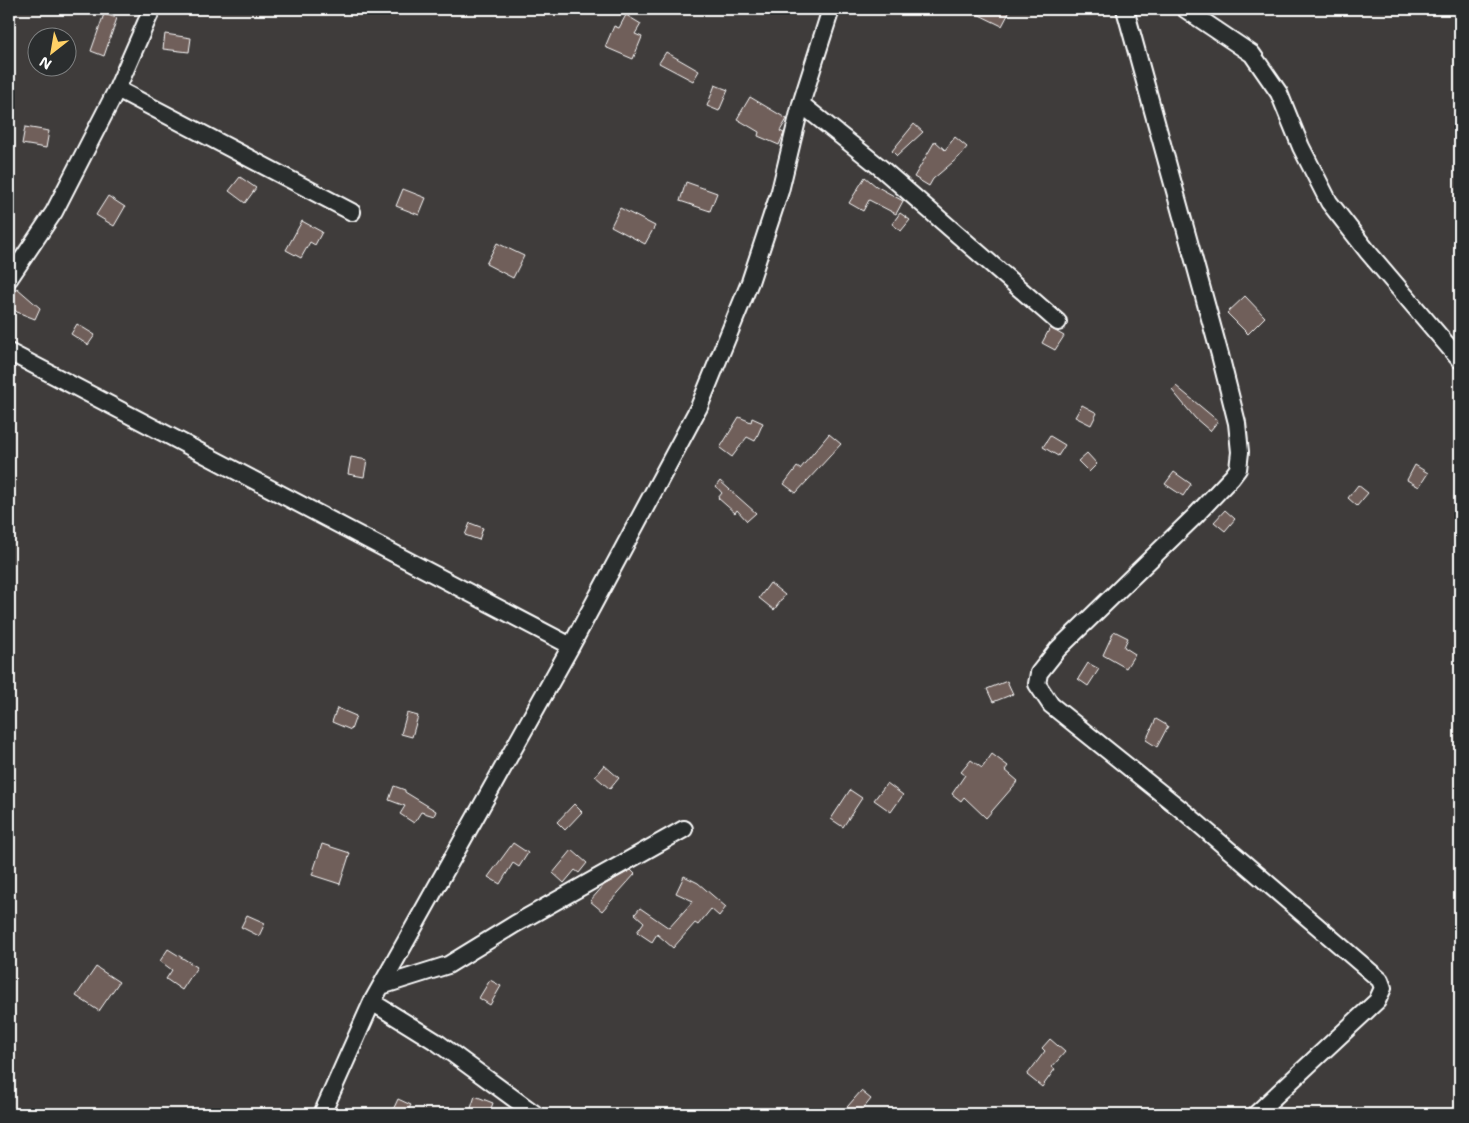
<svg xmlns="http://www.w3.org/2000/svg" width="1469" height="1123" viewBox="0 0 1469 1123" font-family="'Shantell Sans',sans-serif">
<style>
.building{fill:#705e5a;stroke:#fff}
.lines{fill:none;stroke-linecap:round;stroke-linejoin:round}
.minor-casing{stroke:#fff;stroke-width:20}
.minor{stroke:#2a2d2e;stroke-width:16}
</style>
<rect width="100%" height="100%" fill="#3f3c3b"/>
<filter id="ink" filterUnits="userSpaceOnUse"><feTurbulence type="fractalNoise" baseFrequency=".02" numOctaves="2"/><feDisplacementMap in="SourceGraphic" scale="10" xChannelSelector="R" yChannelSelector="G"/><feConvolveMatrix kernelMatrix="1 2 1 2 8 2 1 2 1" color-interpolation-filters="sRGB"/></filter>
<g filter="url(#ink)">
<path class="building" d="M 967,9 L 1011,9 L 1002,26 Z
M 104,14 L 117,18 L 104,56 L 91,51 Z
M 626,15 L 641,24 L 635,34 L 642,37 L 633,59 L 605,47 L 614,26 L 619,28 Z
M 165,34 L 191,38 L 189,52 L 163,49 Z
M 666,52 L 699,71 L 693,81 L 659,63 Z
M 715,85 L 728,90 L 719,111 L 707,106 Z
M 750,97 L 787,119 L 780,131 L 784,133 L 779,145 L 758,136 L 759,132 L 737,119 Z
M 914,124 L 923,132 L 897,156 L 892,151 Z
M 25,127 L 49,131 L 46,148 L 22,144 Z
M 955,137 L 967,147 L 959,157 L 933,179 L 929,186 L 914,177 L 935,141 L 945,150 Z
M 240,177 L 256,188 L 245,203 L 229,191 Z
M 865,177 L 876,186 L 903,201 L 896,214 L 869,200 L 863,211 L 849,203 Z
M 686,182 L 717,193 L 710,211 L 680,201 Z
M 403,189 L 426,198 L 419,215 L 396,206 Z
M 108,196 L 125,207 L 114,226 L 96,215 Z
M 620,208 L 655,226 L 645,244 L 611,226 Z
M 900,213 L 910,220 L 901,231 L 892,224 Z
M 302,221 L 322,232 L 315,245 L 310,242 L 301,258 L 286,250 Z
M 497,243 L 524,256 L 513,278 L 486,264 Z
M 17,288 L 40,308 L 35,319 L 17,312 L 9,304 L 9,298 Z
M 1245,296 L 1265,317 L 1248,334 L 1227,313 Z
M 77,324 L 95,335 L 88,345 L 71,334 Z
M 1050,328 L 1064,336 L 1055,350 L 1042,343 Z
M 1176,386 L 1218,421 L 1210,431 L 1195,418 L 1172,390 Z
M 1082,405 L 1097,413 L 1091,425 L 1075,417 Z
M 739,417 L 751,422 L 752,418 L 763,423 L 755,441 L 747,437 L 732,457 L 720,448 Z
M 829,434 L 841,444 L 796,493 L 784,484 L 797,467 L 800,469 Z
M 1050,436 L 1065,445 L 1058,456 L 1043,447 Z
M 1087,453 L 1097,464 L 1089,472 L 1078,461 Z
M 351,457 L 367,460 L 364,477 L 348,474 Z
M 1415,465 L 1428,473 L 1419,487 L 1407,480 Z
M 1174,472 L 1191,484 L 1183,496 L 1165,484 Z
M 720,481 L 756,513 L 747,521 L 737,510 L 735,513 L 718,498 L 722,493 L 716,486 Z
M 1358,485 L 1368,493 L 1357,506 L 1348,498 Z
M 1225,510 L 1235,519 L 1225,531 L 1214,522 Z
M 470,523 L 483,528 L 479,540 L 465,535 Z
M 770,583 L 785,595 L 774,610 L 759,598 Z
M 1114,631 L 1128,638 L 1124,647 L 1135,654 L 1126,668 L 1103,655 Z
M 1088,663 L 1099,669 L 1088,686 L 1078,679 Z
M 1007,681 L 1013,694 L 993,702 L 987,689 Z
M 337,708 L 356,716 L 351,730 L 332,722 Z
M 407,713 L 418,716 L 412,737 L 401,734 Z
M 1156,719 L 1168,726 L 1157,747 L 1146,740 Z
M 992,754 L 1008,766 L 1005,770 L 1018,781 L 986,818 L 964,797 L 961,801 L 952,794 L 965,775 L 961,772 L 971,760 L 982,768 Z
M 604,765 L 619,778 L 610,789 L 595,776 Z
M 887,783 L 903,795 L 891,812 L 874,800 Z
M 394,786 L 405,790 L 405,792 L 436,811 L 434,816 L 421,812 L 414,823 L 400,814 L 405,806 L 389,800 Z
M 850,790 L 862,798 L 843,827 L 831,819 Z
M 574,804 L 582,812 L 565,830 L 557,822 Z
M 513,843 L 528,853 L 519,867 L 513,863 L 500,884 L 488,877 Z
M 322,844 L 350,853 L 340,884 L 312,875 Z
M 572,850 L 587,863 L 579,873 L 575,870 L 564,883 L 553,873 Z
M 631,870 L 635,874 L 602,911 L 590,901 L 604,885 Z
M 684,876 L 698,883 L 726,907 L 719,916 L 711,909 L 698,925 L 695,923 L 673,948 L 657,934 L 652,942 L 637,932 L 644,922 L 635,914 L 640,908 L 669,928 L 693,901 L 676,893 Z
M 247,915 L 265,923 L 259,936 L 241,927 Z
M 168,949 L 197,967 L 182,990 L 166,979 L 172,970 L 160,961 Z
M 96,967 L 119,982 L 99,1011 L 76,996 Z
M 490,980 L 501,986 L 490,1005 L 479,998 Z
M 1050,1039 L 1065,1052 L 1052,1067 L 1055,1069 L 1042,1087 L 1027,1075 L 1045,1051 L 1042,1048 Z
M 861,1091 L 871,1099 L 859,1114 L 841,1114 Z
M 475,1096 L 493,1103 L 489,1114 L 470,1111 Z
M 398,1099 L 411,1105 L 406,1114 L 391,1114 Z"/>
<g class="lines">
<defs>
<path id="minor" d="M 1125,9 L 1220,355 L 1237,423 L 1240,452 L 1238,469 L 1232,477 L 1194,517 L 1058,649 L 1039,673 L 1037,684 L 1051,705 L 1187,814 L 1380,980 L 1383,988 L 1377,1001 L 1256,1114
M 1185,9 L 1252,54 L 1279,93 L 1301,147 L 1329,202 L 1368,252 L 1460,360
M 117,89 L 352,212
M 801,104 L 881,168 L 1058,322
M 9,279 L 54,212 L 117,89 L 152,9
M 9,352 L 571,646
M 381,986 L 448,965 L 515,924 L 684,829
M 372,1002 L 438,1043 L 535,1114
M 322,1114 L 372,1002 L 571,646 L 699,407 L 750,282 L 780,191 L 801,104 L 831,9"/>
</defs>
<use href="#minor" class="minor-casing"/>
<use href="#minor" class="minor"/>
</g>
</g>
<rect width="1469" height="1123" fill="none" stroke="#2a2d2e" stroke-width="30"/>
<rect x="15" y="15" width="1439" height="1093" fill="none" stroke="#fff" stroke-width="2" filter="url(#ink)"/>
<g transform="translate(52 52) rotate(211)"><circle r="24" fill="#2a2d2e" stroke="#7f8182"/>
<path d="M0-4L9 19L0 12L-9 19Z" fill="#ffd166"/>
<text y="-8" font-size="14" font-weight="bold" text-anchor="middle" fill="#ffffff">N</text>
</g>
</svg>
